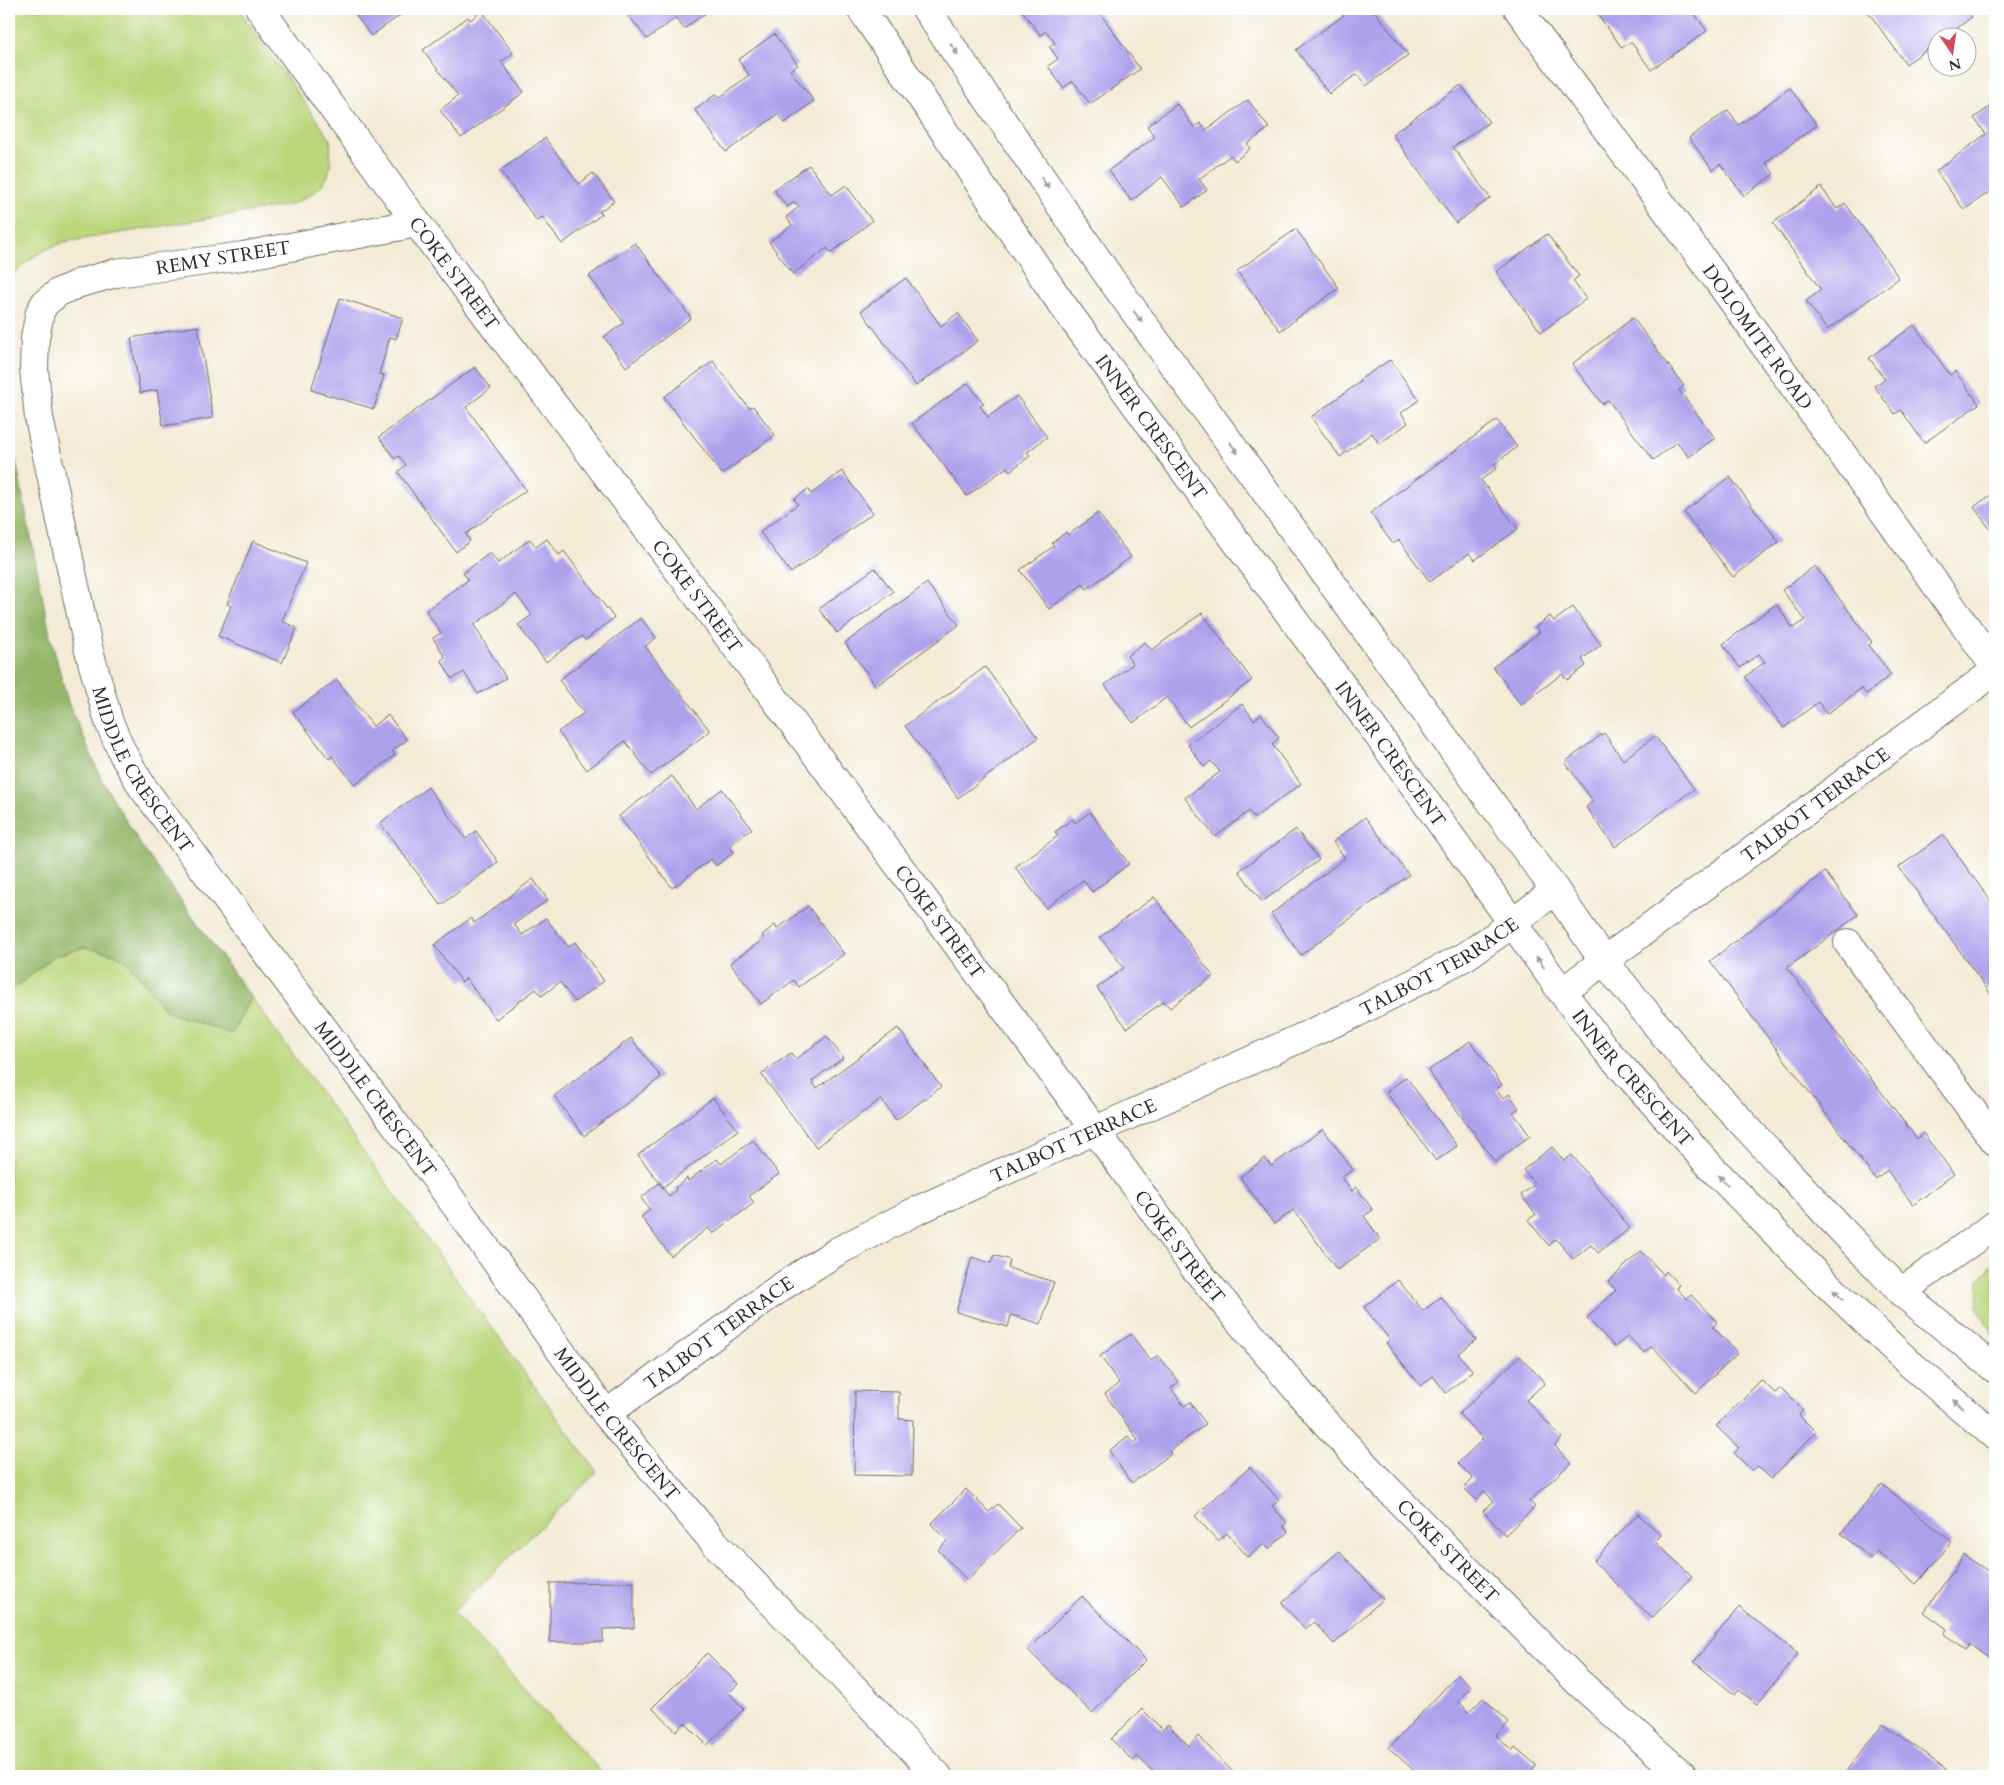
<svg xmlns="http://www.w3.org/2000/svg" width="2004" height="1785" viewBox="0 0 2004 1785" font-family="Cardo,serif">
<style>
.green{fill:#bcd67b;stroke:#748053}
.forest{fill:#95b76b;stroke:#60714b}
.building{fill:#aea1ec}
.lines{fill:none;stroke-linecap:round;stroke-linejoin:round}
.minor-casing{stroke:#716e66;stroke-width:30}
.minor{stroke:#fff;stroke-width:28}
.oneway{fill:#a0a0a0}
.labels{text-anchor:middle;stroke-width:4;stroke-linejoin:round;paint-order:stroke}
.street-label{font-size:19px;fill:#2b2b2b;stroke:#fff}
</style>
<rect width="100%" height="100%" fill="#fff"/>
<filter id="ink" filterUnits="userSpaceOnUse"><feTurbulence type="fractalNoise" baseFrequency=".02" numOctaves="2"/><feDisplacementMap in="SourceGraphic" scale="10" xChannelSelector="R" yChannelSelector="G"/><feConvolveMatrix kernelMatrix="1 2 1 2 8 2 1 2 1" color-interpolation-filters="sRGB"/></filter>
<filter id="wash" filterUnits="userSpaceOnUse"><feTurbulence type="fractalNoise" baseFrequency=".0096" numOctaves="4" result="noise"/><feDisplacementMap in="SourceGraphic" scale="20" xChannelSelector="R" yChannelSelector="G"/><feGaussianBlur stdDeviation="1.12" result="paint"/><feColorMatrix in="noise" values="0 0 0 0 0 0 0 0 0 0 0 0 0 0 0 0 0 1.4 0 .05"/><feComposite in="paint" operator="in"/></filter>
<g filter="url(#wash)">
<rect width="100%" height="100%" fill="#f3ebd5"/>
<path class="green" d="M 9,9 L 239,9 L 330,139 C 333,180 327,188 290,205 L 65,242 C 41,250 23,261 9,281 Z
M 84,947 L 115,954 L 128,962 L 167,1012 L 232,1034 L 251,997 L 597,1472 L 453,1612 L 605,1776 L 9,1776 L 9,993 L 54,956 Z
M 1995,1261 L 1995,1337 L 1978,1309 L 1979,1280 Z"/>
<path class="forest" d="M 9,426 L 50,635 L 68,702 L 102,780 L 142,847 L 251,997 L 232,1034 L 167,1012 L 128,962 L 115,954 L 84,947 L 54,956 L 9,993 Z"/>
<g id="blocks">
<path class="building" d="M 353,9 L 409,9 L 371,36 L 352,10 Z
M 624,9 L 711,9 L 684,29 L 676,18 L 647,39 Z
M 1021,9 L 1097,9 L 1140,69 L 1090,104 L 1073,81 L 1063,88 L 1048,66 L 1058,59 L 1049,46 L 1055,43 L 1046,31 L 1040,35 Z
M 1352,9 L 1373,9 L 1408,55 L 1366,86 L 1357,74 L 1329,94 L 1296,50 Z
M 1594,9 L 1691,9 L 1707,31 L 1651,70 L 1631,42 L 1622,48 Z
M 1866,9 L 1966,9 L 1972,17 L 1944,38 L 1936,38 L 1936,43 L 1906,64 Z
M 482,11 L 513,53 L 501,62 L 524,92 L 461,138 L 440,110 L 458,96 L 423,50 L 468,17 L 470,20 Z
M 774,34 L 798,65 L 790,70 L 814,101 L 785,123 L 778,114 L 726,152 L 695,110 L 716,94 L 719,98 L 749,75 L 738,60 Z
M 1461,85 L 1489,122 L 1453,147 L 1490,198 L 1456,223 L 1392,134 Z
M 1790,88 L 1817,125 L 1766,162 L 1774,174 L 1744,196 L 1720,164 L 1713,170 L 1689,138 L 1728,110 L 1739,125 Z
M 1248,100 L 1269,128 L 1247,144 L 1250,149 L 1235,161 L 1231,155 L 1199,179 L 1207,190 L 1184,207 L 1162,177 L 1131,201 L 1109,170 L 1155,137 L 1147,126 L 1177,104 L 1194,127 L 1200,123 L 1206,130 Z
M 1995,103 L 1995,188 L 1964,210 L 1936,171 L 1986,134 L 1974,118 Z
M 545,138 L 579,184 L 593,173 L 614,201 L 599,212 L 602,214 L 562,244 L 542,217 L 537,221 L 500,171 Z
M 809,165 L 832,195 L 846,185 L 872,221 L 831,253 L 827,248 L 793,274 L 769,242 L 792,225 L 786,217 L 799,207 L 795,202 L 787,207 L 774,190 Z
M 1821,187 L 1837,209 L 1845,203 L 1899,278 L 1827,330 L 1806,301 L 1821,290 L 1773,223 Z
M 1296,229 L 1339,288 L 1280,331 L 1237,271 Z
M 1547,234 L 1579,276 L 1573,281 L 1586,299 L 1541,332 L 1496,272 Z
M 635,243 L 691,318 L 626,367 L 604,337 L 624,323 L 589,276 Z
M 906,278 L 941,326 L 958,313 L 978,341 L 916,386 L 861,311 Z
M 340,298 L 403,318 L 396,339 L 390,337 L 379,374 L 384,375 L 374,409 L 311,390 Z
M 1633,318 L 1684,386 L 1679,390 L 1715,438 L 1689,457 L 1677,442 L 1653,460 L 1608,400 L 1602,404 L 1572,364 Z
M 1914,325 L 1950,375 L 1955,371 L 1979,404 L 1924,443 L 1901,410 L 1895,414 L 1874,386 L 1885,379 L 1869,358 Z
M 198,326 L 213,418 L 163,426 L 157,390 L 140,393 L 131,338 Z
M 1390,360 L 1419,400 L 1401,413 L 1408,423 L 1379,444 L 1372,433 L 1340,457 L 1311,417 L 1360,382 L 1359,380 Z
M 713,361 L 749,408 L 753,406 L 775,435 L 722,474 L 664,397 Z
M 475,367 L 491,388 L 466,407 L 526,490 L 466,534 L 470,541 L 456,552 L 398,472 L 406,465 L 399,456 L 395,459 L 379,437 Z
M 968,383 L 984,404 L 980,406 L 988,417 L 1017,396 L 1047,437 L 1027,452 L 1030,456 L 1010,471 L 1007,467 L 967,496 L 912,423 Z
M 1497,420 L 1517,447 L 1494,464 L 1497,468 L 1481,480 L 1518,529 L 1475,560 L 1469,553 L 1430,582 L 1399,540 L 1393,544 L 1370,513 Z
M 842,471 L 873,513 L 791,573 L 760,532 L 798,504 L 794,499 L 808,489 L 811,494 Z
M 1730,477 L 1779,542 L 1733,577 L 1684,512 Z
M 1995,492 L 1995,536 L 1974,507 Z
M 1098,513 L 1131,557 L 1087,589 L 1083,584 L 1049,609 L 1020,570 L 1054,546 L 1052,543 L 1066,532 L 1068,535 Z
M 530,539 L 536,547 L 547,539 L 559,555 L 564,551 L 614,618 L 585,640 L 582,636 L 546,662 L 518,625 L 532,615 L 516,594 L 474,625 L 506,678 L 478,694 L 464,672 L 452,679 L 441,660 L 445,657 L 433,638 L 441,633 L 426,611 L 468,580 L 463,573 L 490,553 L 498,563 Z
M 253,541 L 306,563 L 282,621 L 297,628 L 282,663 L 218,636 L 231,606 L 227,604 Z
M 1815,566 L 1872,642 L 1869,645 L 1891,675 L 1866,694 L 1862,688 L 1827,714 L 1818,702 L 1784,728 L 1745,677 L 1765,662 L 1759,654 L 1740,668 L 1723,644 L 1776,604 L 1793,628 L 1805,620 L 1782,590 Z
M 875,568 L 893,592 L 837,633 L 819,609 Z
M 927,583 L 959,625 L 876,686 L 845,643 Z
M 1573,607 L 1601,645 L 1582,659 L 1586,666 L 1567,680 L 1562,674 L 1521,705 L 1493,667 L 1540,632 L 1535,627 L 1550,616 L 1554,621 Z
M 1202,613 L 1252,680 L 1189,727 L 1167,697 L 1133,723 L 1105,685 L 1133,664 L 1127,656 L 1145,642 L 1152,650 Z
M 641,618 L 656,638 L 645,646 L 710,731 L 651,775 L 625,741 L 587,770 L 558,732 L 584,713 L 559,680 Z
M 985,667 L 1038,738 L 958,798 L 905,726 Z
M 337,680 L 373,726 L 388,715 L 407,740 L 392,751 L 395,755 L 355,785 L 332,756 L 329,759 L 293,712 Z
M 1242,704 L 1254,720 L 1261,714 L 1279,738 L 1272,744 L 1301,784 L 1254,818 L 1249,811 L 1215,837 L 1185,798 L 1220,772 L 1211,761 L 1204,767 L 1188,745 Z
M 1604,733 L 1623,760 L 1655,736 L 1694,789 L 1615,847 L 1586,807 L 1593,801 L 1565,762 Z
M 672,776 L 696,809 L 722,789 L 752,829 L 729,846 L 734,852 L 716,866 L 711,859 L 672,888 L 619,816 Z
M 428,787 L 466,839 L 476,831 L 498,862 L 441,905 L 380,823 Z
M 1090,812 L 1129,864 L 1092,892 L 1083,880 L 1046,908 L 1015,867 L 1058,836 L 1055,832 L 1073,819 L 1075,823 Z
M 1365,817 L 1409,875 L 1301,955 L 1271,914 L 1345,858 L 1333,842 Z
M 1296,829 L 1319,860 L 1262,902 L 1239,871 Z
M 1943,835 L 1995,907 L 1995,1000 L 1899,867 Z
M 1825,872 L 1858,915 L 1787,968 L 1917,1139 L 1923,1133 L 1954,1174 L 1913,1205 L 1887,1170 L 1876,1180 L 1710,961 Z
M 533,879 L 548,900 L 514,924 L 522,935 L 546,918 L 568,947 L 575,942 L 604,981 L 575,1002 L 560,982 L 542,996 L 536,989 L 496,1019 L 466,978 L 462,982 L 434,945 L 471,918 L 474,923 Z
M 1154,897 L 1213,976 L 1170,1008 L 1164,1001 L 1127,1028 L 1097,988 L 1124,968 L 1100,937 Z
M 808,906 L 844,954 L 799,987 L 794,980 L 761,1004 L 730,963 L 764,939 L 762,935 L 775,925 L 777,929 Z
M 898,1028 L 941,1087 L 896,1120 L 881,1099 L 816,1147 L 761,1074 L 791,1053 L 796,1059 L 827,1036 L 843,1058 L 812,1081 L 817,1088 Z
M 631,1038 L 661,1077 L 584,1136 L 554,1096 Z
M 1470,1041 L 1502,1085 L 1496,1089 L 1503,1099 L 1509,1094 L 1519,1108 L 1513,1112 L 1530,1136 L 1495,1162 L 1428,1071 Z
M 1406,1077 L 1457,1146 L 1436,1161 L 1386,1092 Z
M 713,1098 L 738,1130 L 663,1187 L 638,1155 Z
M 1323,1129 L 1353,1170 L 1342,1177 L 1352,1191 L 1356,1187 L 1373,1210 L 1364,1216 L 1380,1239 L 1337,1270 L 1294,1210 L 1274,1224 L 1240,1177 L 1265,1158 L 1271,1166 Z
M 753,1140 L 779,1174 L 749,1196 L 754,1203 L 713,1234 L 708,1228 L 671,1256 L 641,1217 L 650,1210 L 641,1198 L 659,1183 L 669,1196 L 676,1190 L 675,1188 L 687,1178 L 688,1181 L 717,1159 L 721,1164 Z
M 1552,1147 L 1564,1161 L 1572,1155 L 1630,1228 L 1598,1253 L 1591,1245 L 1573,1259 L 1556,1239 L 1549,1246 L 1528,1220 L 1536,1214 L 1521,1195 L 1535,1184 L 1523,1170 Z
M 1641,1251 L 1664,1275 L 1666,1271 L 1679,1285 L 1676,1288 L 1687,1299 L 1691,1295 L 1717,1322 L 1713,1327 L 1738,1353 L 1696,1393 L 1652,1346 L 1644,1353 L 1628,1336 L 1615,1347 L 1587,1318 L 1616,1290 L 1608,1282 Z
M 994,1255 L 1010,1260 L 1008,1268 L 1054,1282 L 1041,1324 L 1011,1315 L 1008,1327 L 956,1312 L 972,1257 L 991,1263 Z
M 1398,1280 L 1423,1311 L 1441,1297 L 1476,1340 L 1458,1354 L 1473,1371 L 1446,1393 L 1433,1376 L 1421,1386 L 1386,1343 L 1390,1340 L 1364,1307 Z
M 1131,1334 L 1151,1361 L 1158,1355 L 1179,1382 L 1171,1388 L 1184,1406 L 1190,1402 L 1206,1424 L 1169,1451 L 1171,1454 L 1132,1483 L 1109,1451 L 1128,1436 L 1134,1443 L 1138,1440 L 1105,1394 L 1119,1383 L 1100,1356 Z
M 1520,1356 L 1545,1383 L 1526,1400 L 1562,1438 L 1555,1446 L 1571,1463 L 1529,1501 L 1535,1507 L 1505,1535 L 1483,1511 L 1494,1501 L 1484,1491 L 1476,1500 L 1464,1488 L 1473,1479 L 1458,1463 L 1483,1439 L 1459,1414 Z
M 1761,1380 L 1775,1393 L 1781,1388 L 1803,1410 L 1799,1415 L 1816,1432 L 1771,1479 L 1758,1466 L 1752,1471 L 1734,1453 L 1739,1448 L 1716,1426 Z
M 855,1391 L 899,1392 L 899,1419 L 913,1420 L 912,1476 L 854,1475 Z
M 1250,1467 L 1279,1500 L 1272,1506 L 1287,1523 L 1283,1526 L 1288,1532 L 1269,1549 L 1264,1544 L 1248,1557 L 1227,1533 L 1218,1541 L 1195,1516 Z
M 1882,1484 L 1952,1542 L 1916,1584 L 1877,1551 L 1871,1559 L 1841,1533 Z
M 966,1489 L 989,1512 L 998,1504 L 1021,1528 L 967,1580 L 938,1550 L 947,1541 L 931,1524 Z
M 1638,1514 L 1661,1535 L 1655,1542 L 1692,1576 L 1652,1618 L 1593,1561 Z
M 1339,1551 L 1383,1599 L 1334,1644 L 1314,1622 L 1305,1629 L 1282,1603 Z
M 1964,1555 L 1995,1576 L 1995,1652 L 1991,1658 L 1970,1644 L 1966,1649 L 1944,1634 L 1947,1629 L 1924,1612 Z
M 634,1582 L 634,1628 L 603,1629 L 603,1642 L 550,1642 L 550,1583 Z
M 1082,1596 L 1146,1660 L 1092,1713 L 1028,1650 Z
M 1739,1607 L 1798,1654 L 1757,1704 L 1739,1690 L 1735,1695 L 1694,1662 Z
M 707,1653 L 738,1684 L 729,1693 L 744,1709 L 707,1745 L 685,1723 L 676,1731 L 652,1708 Z
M 1458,1674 L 1472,1687 L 1458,1701 L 1469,1712 L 1483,1698 L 1509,1722 L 1496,1736 L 1512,1751 L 1515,1747 L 1536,1765 L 1531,1772 L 1535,1776 L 1420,1776 L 1389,1748 Z
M 1142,1709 L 1163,1730 L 1168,1725 L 1189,1746 L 1198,1736 L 1235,1774 L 1233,1776 L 1158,1776 L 1137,1756 L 1133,1761 L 1111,1739 Z
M 1883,1723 L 1946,1769 L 1941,1776 L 1847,1776 L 1845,1774 Z"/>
</g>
</g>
<g filter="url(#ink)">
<use href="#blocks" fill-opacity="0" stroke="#716e66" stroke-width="1"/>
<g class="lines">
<defs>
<g id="minor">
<path id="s1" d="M 260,9 L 417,223 L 746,660 L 1095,1130 L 1193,1266 L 1320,1417 L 1376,1477 L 1577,1681 L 1683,1776"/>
<path id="s2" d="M 861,9 L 1061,303 L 1360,710 L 1562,992 L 1606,1050 L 1712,1168 L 1811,1269 L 1908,1362 L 1995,1436"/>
<path d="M 926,9 L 1110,278 L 1555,890 L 1603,960 L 1690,1066 L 1834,1222 L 1901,1292 L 1995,1369"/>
<path id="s3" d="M 1518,9 L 1719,282 L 1995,667"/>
<path id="s4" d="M 417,223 L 243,256 L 116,273 L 80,283 L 59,292 L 45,303 L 40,312 L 35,338 L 34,369 L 39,418 L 88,647 L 109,722 L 124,756 L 143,788 L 440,1184 L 606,1414 L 713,1541 L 938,1776"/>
<path d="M 1848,943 L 1995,1141"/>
<path id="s5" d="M 1562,992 L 1995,671"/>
<path d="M 1901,1292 L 1995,1225"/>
<path id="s6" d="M 606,1414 L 781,1287 L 838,1251 L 918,1210 L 1356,1013 L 1466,956 L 1512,924 L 1555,890"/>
</g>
</defs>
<use href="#minor" class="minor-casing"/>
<use href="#minor" class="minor"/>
</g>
<defs><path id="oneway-solid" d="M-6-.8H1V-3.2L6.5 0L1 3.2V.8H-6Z" transform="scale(1.25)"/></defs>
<g class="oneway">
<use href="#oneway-solid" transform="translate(954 49) rotate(56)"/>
<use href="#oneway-solid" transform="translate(1045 183) rotate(56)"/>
<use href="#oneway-solid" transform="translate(1138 317) rotate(54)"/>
<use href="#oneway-solid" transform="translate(1234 448) rotate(54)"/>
<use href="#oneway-solid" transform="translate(1540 962) rotate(-126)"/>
<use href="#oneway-solid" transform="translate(1723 1180) rotate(-134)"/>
<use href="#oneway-solid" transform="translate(1838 1295) rotate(-136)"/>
<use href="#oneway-solid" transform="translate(1958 1404) rotate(-140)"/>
</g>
</g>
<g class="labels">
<g class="street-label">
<text transform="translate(223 257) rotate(-9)" y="7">REMY STREET</text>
<text dy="7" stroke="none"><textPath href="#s1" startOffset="328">COKE STREET</textPath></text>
<text dy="7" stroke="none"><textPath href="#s3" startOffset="406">DOLOMITE ROAD</textPath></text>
<text dy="7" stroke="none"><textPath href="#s2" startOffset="509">INNER CRESCENT</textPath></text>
<text dy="7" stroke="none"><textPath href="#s1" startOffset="732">COKE STREET</textPath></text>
<text dy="7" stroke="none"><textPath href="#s2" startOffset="914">INNER CRESCENT</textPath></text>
<text dy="7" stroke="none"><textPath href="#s4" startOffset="870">MIDDLE CRESCENT</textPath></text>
<text dy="7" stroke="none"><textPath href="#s5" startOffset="315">TALBOT TERRACE</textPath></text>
<text dy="7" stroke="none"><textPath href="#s1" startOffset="1138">COKE STREET</textPath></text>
<text dy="7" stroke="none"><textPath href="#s6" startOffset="949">TALBOT TERRACE</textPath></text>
<text dy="7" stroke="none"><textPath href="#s2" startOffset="1319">INNER CRESCENT</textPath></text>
<text dy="7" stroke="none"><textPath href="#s4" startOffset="1275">MIDDLE CRESCENT</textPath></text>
<text dy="7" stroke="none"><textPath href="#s6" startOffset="544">TALBOT TERRACE</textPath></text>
<text dy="7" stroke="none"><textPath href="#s1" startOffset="1542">COKE STREET</textPath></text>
<text dy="7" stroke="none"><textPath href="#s6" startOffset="139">TALBOT TERRACE</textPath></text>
<text dy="7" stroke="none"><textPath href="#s4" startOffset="1680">MIDDLE CRESCENT</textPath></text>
<text dy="7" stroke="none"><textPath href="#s1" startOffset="1948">COKE STREET</textPath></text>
</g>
</g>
<rect width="2004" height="1785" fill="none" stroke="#fff" stroke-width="30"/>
<g transform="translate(1952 52) rotate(167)"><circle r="24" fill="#ffffff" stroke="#aaaaaa"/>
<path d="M0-4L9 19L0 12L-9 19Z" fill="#d1495b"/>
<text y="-8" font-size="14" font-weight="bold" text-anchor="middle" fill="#2b2b2b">N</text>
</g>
</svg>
